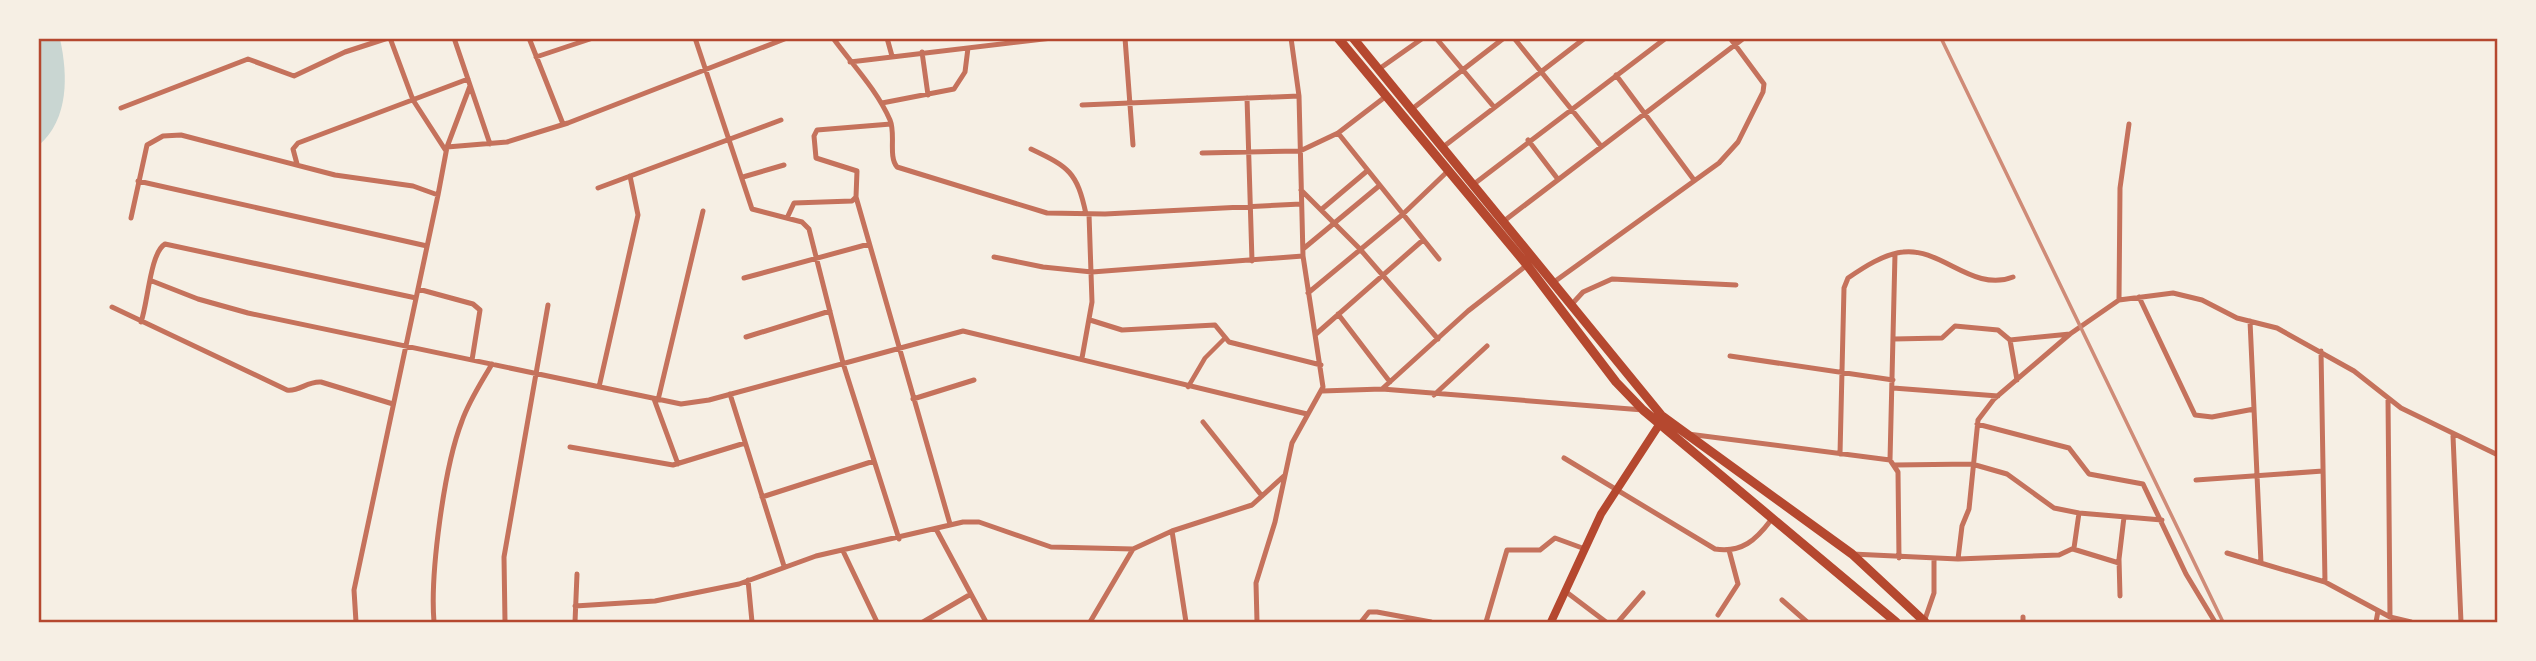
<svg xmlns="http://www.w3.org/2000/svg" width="2536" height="661" viewBox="0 0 2536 661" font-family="Helvetica,sans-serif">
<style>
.water{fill:#c9d6d2}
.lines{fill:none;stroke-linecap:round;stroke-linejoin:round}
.pedestrian{stroke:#c5725c;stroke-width:4.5}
.minor{stroke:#c5725c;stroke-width:5}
.secondary{stroke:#b5482f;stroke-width:8}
.trunk{stroke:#b5482f;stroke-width:9}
.rail{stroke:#cf8b77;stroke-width:3.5}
.neatline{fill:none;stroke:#b5482f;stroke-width:2.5}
</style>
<rect width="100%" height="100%" fill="#f6efe4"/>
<path class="water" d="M 39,38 L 60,39 C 68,75 69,119 39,145 Z"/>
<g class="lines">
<path class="pedestrian" d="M 1188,387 L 1205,358 L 1225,338"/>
<path class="minor" d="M 390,38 L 413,100 L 446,151
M 454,38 L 490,144
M 529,38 L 563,124
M 695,38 L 752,209 L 802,222 L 809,229 L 843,363 L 899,539
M 833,38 C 852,64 877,90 890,120 C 896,134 888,156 897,167 L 1047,213 L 1105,214 L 1301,204
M 887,38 L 892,56
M 1125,38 L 1133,145
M 1436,38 L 1494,107
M 1514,38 L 1601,146
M 922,52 L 928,95
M 536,57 L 593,38
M 850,62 L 1052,38
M 1379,69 L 1423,38
M 1616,75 L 1694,180
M 1247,98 L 1252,261
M 882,103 L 954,89 L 965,72 L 968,48
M 1082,105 L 1299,96
M 121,108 L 248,59 L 294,76 L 345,52 L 388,38
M 1412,109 L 1504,38
M 1338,133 L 1439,259
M 1528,140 L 1557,178
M 447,147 L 470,86
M 1443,147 L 1585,38
M 1031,149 C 1069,167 1077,172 1086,214
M 1202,153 L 1300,151 L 1338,133 L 1385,97
M 297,164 L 293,149 L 298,143 L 468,79
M 743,177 L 784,165
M 138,181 L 427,246
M 1474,184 L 1666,38
M 598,188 L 781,120
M 1301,190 L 1359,248 L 1438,339
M 856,197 L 950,524
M 1322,209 L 1367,171
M 131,218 L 147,145 L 163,136 L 181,135 L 335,175 L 413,186 L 438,195 L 447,147 L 507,142 L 568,123 L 787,38
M 787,218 L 794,203 L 852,201 L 856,197 L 857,171 L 816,158 L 814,136 L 817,130 L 891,124
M 1504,221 L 1744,38
M 1303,249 L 1379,186
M 994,257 L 1043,267 L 1092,272 L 1303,256
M 744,278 L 869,244
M 152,281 L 198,299 L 248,313 L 681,404 L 709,400 L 963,331 L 1307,414
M 1554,282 L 1719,163 L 1738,142 L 1763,92 L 1764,84 L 1730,38
M 418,289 L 473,304 L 480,310 L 472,360
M 1308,293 L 1402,215 L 1449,170
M 2139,297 L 2195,415 L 2212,417 L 2254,409
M 2119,300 L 2120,188 L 2129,124
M 1572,304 L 1583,292 L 1612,279 L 1736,285
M 112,307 L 287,390 C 299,392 307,381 321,382 L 393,404
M 1338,314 L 1390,382
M 1090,320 L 1122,330 L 1215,325 L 1229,342 L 1321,365
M 2250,321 L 2261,563
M 141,322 C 148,303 150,253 165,244 L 416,298
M 1316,334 L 1423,240
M 746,337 L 830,311
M 1894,339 L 1942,338 L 1955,326 L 1998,330 L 2010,340 L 2017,380
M 2010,340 L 2070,334
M 2321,351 L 2325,582
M 1730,356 L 1893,380
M 1082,358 L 1092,302 L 1089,214
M 599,387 L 638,215 L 630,176
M 1893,388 L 1998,396
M 1382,389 L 1468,311 L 1527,265
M 1322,391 L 1382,389 L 1643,410
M 730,394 L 784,566
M 1434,395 L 1487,346
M 2388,398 L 2390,617
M 654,399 L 678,464
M 913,399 L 974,380
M 658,400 L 703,211
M 1203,422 L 1262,496
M 1977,424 L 2069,448 L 2089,474 L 2143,484 L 2186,574 L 2215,622
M 1688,434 L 1890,460 L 1898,472 L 1899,558
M 2453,436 L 2461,622
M 570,447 L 673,465 L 745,443
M 1840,454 L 1844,288 L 1848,278 C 1864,267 1884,254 1903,252 C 1941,247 1973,293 2013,277
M 1564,458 L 1715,549 C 1742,553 1756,540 1771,520
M 1890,460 L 1895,254
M 1895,465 L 1972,464 L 2007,474 L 2054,508 L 2079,513 L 2162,520
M 2196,480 L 2323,471
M 762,497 L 874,461
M 936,529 L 986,622
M 1172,531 L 1186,622
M 2073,549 L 2119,563
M 843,551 L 877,622
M 2227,553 L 2325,582 L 2390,617 L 2411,622
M 1852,554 L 1958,559 L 2059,555 L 2074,548 L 2079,513
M 1958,559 L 1962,526 L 1969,509 L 1978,420 L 1994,399 L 2070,334 L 2119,300 L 2173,293 L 2202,300 L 2237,318 L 2277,328 L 2354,371 L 2401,408 L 2498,455
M 748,580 L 752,622
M 1565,591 L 1606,622
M 2120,596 L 2119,559 L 2124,517
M 1782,600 L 1807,622
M 575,606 L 655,601 L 739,584 L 816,556 L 963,522 L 979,522 L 1051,547 L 1133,549
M 1718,615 L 1738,584 L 1729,550
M 356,622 L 354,590 L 438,195
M 434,622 C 430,574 444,467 462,421 C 469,401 481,383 492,364
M 505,622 L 504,557 L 548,305
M 575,622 L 577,574
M 923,622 L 971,594
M 1090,622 L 1133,549 L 1172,531 L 1252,505 L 1285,475
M 1257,622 L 1256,583 L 1275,522 L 1292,443 L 1323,387 L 1303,256 L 1299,96 L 1291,38
M 1361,622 L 1369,612 L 1377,612 L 1431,622
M 1486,622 L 1507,550 L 1540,550 L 1555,538 L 1585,549
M 1618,622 L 1643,593
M 1924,622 L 1934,593 L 1934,558
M 2023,622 L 2023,617
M 2376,622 L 2378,611"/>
<path class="secondary" d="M 1551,622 L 1601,514 L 1659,425"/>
<path class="trunk" d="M 1338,38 L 1527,265 L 1616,382 L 1643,410 L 1896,622
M 1353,38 L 1662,416 L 1852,554 L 1925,622"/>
<path class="rail" d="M 1941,38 L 2223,622"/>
</g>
<rect width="2536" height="661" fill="none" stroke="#f6efe4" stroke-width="80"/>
<rect x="40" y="40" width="2456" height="581" class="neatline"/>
</svg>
